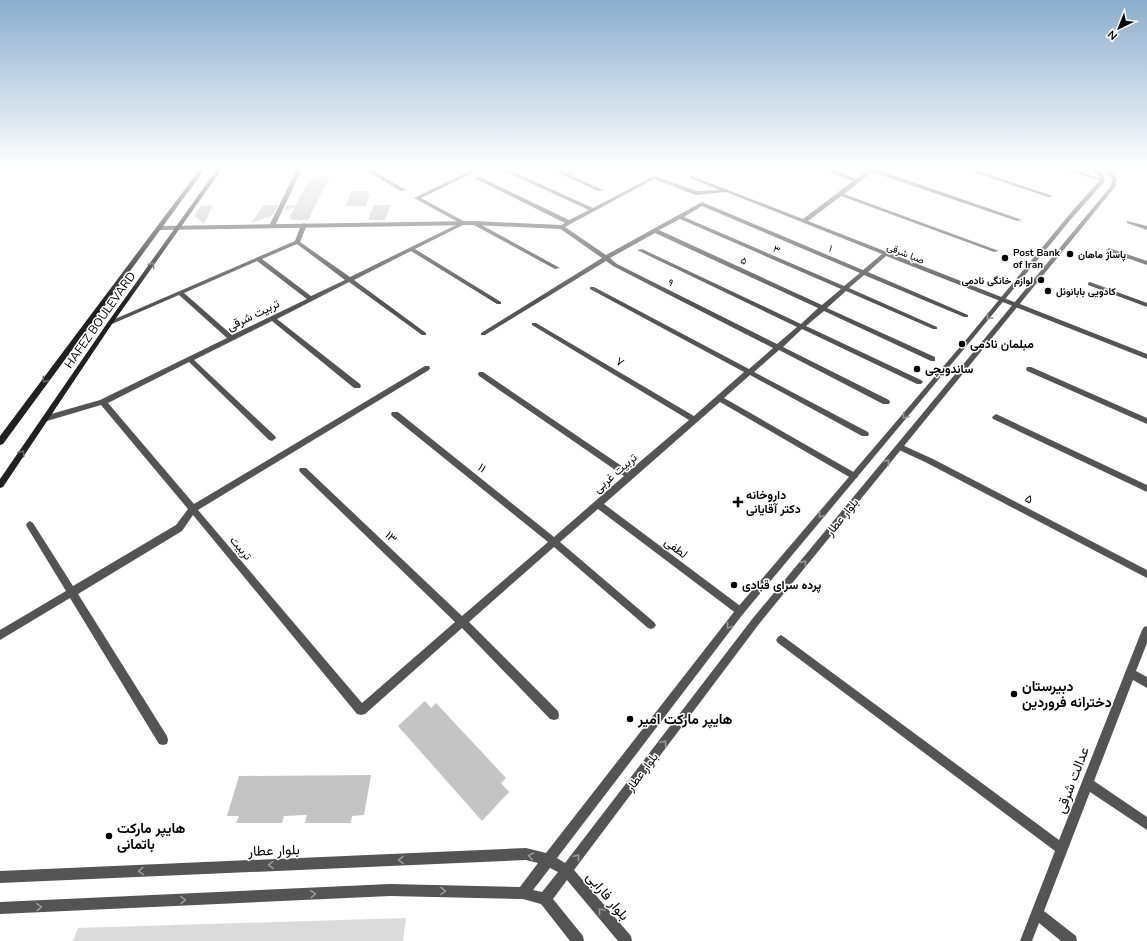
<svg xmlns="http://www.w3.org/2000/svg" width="1147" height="941" viewBox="0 0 1147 941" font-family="'Nunito Sans',Vazirmatn,sans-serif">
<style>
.green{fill:#dbdbdb}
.building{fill:#c4c4c4}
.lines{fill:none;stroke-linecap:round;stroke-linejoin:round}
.minor{fill:#545454;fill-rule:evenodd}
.tertiary{fill:#545454;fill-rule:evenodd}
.secondary{fill:#212121;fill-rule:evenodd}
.oneway{stroke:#646464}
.oneway2{stroke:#989898}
.poi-dot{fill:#000;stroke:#fff;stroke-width:1.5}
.labels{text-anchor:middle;stroke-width:3;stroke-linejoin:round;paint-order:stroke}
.far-street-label{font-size:10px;fill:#000;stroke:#fff}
.far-poi-label{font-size:10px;font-weight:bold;fill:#000;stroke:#fff;text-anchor:start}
.street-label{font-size:12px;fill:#000;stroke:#fff}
.poi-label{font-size:12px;font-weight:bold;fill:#000;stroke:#fff;text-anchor:start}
.near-poi-label{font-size:14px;font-weight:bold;fill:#000;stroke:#fff;text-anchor:start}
.near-street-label{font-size:14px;fill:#000;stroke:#fff}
</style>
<rect width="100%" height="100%" fill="#fff"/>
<path class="green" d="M 406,918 L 403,941 L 73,941 L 78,928 Z"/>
<path class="building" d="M 330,176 L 308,220 L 291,220 L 292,218 L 289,218 L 295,207 L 284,211 L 287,205 L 295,206 L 310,179 L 313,179 L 314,177 Z
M 352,191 L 368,191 L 367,194 L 370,194 L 365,206 L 345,206 Z
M 213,205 L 204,224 L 195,216 L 201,206 Z
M 264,205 L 278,205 L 273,215 L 251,223 Z
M 374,205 L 391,205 L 385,220 L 368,220 Z
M 425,701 L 431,708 L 436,703 L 506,778 L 501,783 L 509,792 L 482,821 L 398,726 Z
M 371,775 L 364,815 L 352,816 L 351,823 L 305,823 L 307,815 L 284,816 L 282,823 L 236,823 L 239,816 L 227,816 L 239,776 Z"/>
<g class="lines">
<path class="minor" d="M 297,169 L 302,169 L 275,226 L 270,227 L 269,226 Z
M 364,169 L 370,169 L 406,190 L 401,191 Z
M 474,169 L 481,169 L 421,198 L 467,223 L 415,249 L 501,302 L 501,304 L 497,304 L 411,251 L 354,280 L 426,333 L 426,335 L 422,335 L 349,282 L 277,319 L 360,384 L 361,386 L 360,388 L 354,388 L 272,321 L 194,360 L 275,436 L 276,438 L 272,441 L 269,440 L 189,362 L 108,403 L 194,504 L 425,366 L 429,366 L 430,368 L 429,370 L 198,510 L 362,703 L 455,622 L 300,472 L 299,470 L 300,468 L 306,468 L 462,616 L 548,542 L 392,416 L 391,414 L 392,412 L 398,412 L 554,537 L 624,476 L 479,376 L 478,374 L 479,372 L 483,372 L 629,471 L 689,420 L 532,325 L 532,323 L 536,323 L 694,416 L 744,372 L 590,289 L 590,287 L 594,287 L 749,369 L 773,348 L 613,266 L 606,261 L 485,335 L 481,335 L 481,333 L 602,258 L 559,228 L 559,226 L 565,223 L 476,179 L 476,177 L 480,177 L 569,220 L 589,210 L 500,169 L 507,169 L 593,208 L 654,176 L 697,191 L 720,190 L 690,178 L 690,176 L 692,176 L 803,219 L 853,181 L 822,169 L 830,169 L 856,179 L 869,169 L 875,169 L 1022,220 L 1017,221 L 872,172 L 844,194 L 999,251 L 994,252 L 841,196 L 808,221 L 1147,354 L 1147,359 L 886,256 L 868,272 L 968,315 L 968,317 L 964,317 L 864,275 L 849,288 L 937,327 L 937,329 L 933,329 L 846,291 L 827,308 L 935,357 L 935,361 L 931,361 L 824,311 L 806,326 L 921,380 L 923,382 L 921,384 L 917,384 L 802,329 L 783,347 L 889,400 L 890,402 L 889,404 L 883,404 L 779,350 L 754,372 L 868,432 L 869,434 L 868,436 L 862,436 L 750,375 L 724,398 L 857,474 L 858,476 L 857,478 L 851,478 L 720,402 L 604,504 L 743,608 L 745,611 L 743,614 L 740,615 L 737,614 L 598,509 L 560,542 L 654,622 L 656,625 L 654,628 L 651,629 L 648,628 L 554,547 L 469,622 L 558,711 L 559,715 L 558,719 L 554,720 L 550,719 L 462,628 L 365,714 L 361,715 L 357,714 L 193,515 L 182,531 L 78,594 L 167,736 L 168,740 L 167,744 L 163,745 L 159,744 L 70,598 L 0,640 L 0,630 L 66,591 L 27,527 L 26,525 L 27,523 L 30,521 L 33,523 L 73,586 L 176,525 L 188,509 L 101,405 L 47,421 L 43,418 L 44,416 L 100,400 L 227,338 L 179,295 L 112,324 L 108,324 L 108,322 L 295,241 L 301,225 L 304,223 L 307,225 L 300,242 L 350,277 L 460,223 L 414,198 ZM 654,179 L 696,195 L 726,192 L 882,254 L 863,270 L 702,202 L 606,255 L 565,227 ZM 702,206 L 860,273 L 844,286 L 684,217 ZM 680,219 L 841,289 L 822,305 L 659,230 ZM 655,233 L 818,308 L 801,324 L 642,249 L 637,250 L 797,327 L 777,344 L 617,264 L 610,258 ZM 297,244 L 345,280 L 311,296 L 262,259 ZM 257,261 L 307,299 L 232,335 L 184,293 Z
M 550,169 L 557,169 L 566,173 L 573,169 L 580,169 L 570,175 L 603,190 L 598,191 Z
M 635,169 L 640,169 L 640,170 L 638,171 Z
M 964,169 L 972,169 L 1053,196 L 1048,197 Z
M 1063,169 L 1072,169 L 1105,180 L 1101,181 Z
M 1127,221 L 1147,226 L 1147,230 L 1127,223 Z
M 472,222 L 476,222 L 560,268 L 555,269 L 472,224 Z
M 1109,248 L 1147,261 L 1147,265 L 1107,251 L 1106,250 Z
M 1090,282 L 1147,303 L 1147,307 L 1088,285 L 1088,283 Z
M 1027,367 L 1031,367 L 1147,418 L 1147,424 L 1027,371 L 1026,369 Z
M 996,414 L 1147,485 L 1147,492 L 993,419 L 992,417 Z
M 900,444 L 933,459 L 1147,570 L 1147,578 L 927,463 L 897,449 L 896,447 L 897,445 Z
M 1147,626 L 1147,643 L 1136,671 L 1147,677 L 1147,688 L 1133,680 L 1094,781 L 1147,817 L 1147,830 L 1090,792 L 1044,911 L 1076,936 L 1077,941 L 1061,941 L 1039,923 L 1032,941 L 1020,941 L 1055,851 L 778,643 L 776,640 L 778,637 L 781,635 L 784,637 L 1059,840 L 1142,630 L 1144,627 Z"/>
<path class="tertiary" d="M 1092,169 L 1097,169 L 1103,175 L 1105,181 L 1072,218 L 969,343 L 743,614 L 557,858 L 565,863 L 753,618 L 1111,186 L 1112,179 L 1104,169 L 1109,169 L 1117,179 L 1115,187 L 759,624 L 574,870 L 631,936 L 632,941 L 618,941 L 567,880 L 553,899 L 583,936 L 584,941 L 570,941 L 541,904 L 523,899 L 390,896 L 0,914 L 0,902 L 390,884 L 520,887 L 538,863 L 526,860 L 0,883 L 0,871 L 526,848 L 546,853 L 737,608 L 965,341 L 1068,216 L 1100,180 L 1099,176 ZM 550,868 L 558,872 L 542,892 L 533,890 Z
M 474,221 L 561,225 L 564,227 L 561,229 L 474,225 L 159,230 L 156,228 L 159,226 Z"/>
<path class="secondary" d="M 200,169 L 205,169 L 3,444 L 0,445 L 0,436 Z
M 217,169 L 222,169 L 112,324 L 3,487 L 0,488 L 0,479 L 108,322 Z"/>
</g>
<defs><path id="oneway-chevron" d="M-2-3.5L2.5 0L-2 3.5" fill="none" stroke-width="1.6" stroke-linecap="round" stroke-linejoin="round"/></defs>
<g class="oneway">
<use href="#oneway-chevron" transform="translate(152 265) rotate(-55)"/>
<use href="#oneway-chevron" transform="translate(45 380) rotate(126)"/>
<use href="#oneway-chevron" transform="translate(22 453) rotate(-55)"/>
</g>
<g class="oneway2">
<use href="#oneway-chevron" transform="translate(989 317) rotate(130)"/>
<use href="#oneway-chevron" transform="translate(905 416) rotate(130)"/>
<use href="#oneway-chevron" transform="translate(887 462) rotate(-51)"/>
<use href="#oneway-chevron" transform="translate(821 515) rotate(130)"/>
<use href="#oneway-chevron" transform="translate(804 563) rotate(-51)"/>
<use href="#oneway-chevron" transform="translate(729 626) rotate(128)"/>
<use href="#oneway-chevron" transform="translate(664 743) rotate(-53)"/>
<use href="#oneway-chevron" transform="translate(531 856) rotate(-168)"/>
<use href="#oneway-chevron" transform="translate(577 857) rotate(-53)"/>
<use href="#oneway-chevron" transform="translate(401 860) rotate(178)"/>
<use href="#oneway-chevron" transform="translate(271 865) rotate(178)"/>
<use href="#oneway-chevron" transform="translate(141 871) rotate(178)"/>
<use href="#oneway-chevron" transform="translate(443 891) rotate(1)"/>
<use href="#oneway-chevron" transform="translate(313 894) rotate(-3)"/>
<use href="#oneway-chevron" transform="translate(183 900) rotate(-3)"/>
<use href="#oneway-chevron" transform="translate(39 907) rotate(-3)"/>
<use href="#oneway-chevron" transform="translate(601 911) rotate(-130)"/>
</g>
<linearGradient id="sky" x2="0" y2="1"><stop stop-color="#8cadcc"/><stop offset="0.56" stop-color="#fff"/><stop offset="1" stop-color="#fff" stop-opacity="0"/></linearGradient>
<rect width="1147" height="301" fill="url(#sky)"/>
<g class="poi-dot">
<circle cx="1070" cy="254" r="4"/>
<circle cx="1005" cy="258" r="4"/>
<circle cx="1041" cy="280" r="4"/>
<circle cx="1048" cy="291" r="4"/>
<circle cx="962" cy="344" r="4"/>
<circle cx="917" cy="369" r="4"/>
<path d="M736 496h4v4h4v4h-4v4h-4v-4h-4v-4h4z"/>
<circle cx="734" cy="585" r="4"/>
<circle cx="1014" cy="694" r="4"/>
<circle cx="630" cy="719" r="4"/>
<circle cx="109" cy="836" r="4"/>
</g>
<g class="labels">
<g class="far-street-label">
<text transform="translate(831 248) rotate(23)" y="4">۱</text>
<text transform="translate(777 249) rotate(24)" y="4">۳</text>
<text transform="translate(906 253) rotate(22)" y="4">صبا شرقی</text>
<text transform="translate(744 260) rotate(25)" y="4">۵</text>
<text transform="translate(671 282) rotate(27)" y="4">۹</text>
</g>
<g class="far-poi-label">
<text x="1013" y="256">Post Bank<tspan x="1013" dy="12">of Iran</tspan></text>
<text x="1078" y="258">پاساژ ماهان</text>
<text x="1033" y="284" text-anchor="end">لوازم خانگی نادمی</text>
<text x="1056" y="295">کادویی بابانوئل</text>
</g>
<g class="street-label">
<text transform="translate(253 315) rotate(-26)" y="4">تربیت شرقی</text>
<text transform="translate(100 320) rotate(-55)" y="4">HAFEZ BOULEVARD</text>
<text transform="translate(620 362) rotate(31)" y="4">۷</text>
<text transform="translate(482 468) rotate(39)" y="4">۱۱</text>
<text transform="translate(615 473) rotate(-41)" y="4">تربیت غربی</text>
<text transform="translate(1029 499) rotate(28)" y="4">۵</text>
<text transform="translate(842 517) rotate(-51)" y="4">بلوار عطار</text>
<text transform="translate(391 537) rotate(44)" y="4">۱۳</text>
<text transform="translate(241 548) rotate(50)" y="4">تربیت</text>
<text transform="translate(676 548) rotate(37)" y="4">لطفی</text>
<text transform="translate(642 772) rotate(-53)" y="4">بلوار عطار</text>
</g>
<g class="poi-label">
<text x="970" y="348">مبلمان نادمی</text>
<text x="925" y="373">ساندویچی</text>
<text x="746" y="499">داروخانه<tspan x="746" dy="14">دکتر آقایانی</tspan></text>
<text x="742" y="589">پرده سرای قبادی</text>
</g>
<g class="near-poi-label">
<text x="1022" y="691">دبیرستان<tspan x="1022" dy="16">دخترانه فروردین</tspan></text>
<text x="638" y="724">هایپر مارکت امیر</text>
<text x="117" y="833">هایپر مارکت<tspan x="117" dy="16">باتمانی</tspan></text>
</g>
<g class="near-street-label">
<text transform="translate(1072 780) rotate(-69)" y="5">عدالت شرقی</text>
<text transform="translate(274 850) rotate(-2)" y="5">بلوار عطار</text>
<text transform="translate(608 896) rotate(50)" y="5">بلوار فارابی</text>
</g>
</g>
<g transform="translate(1119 28) rotate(223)" stroke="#ffffff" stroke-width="3" paint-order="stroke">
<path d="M0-3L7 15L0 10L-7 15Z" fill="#000000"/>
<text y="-6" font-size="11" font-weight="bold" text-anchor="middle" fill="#000000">N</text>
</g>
</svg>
